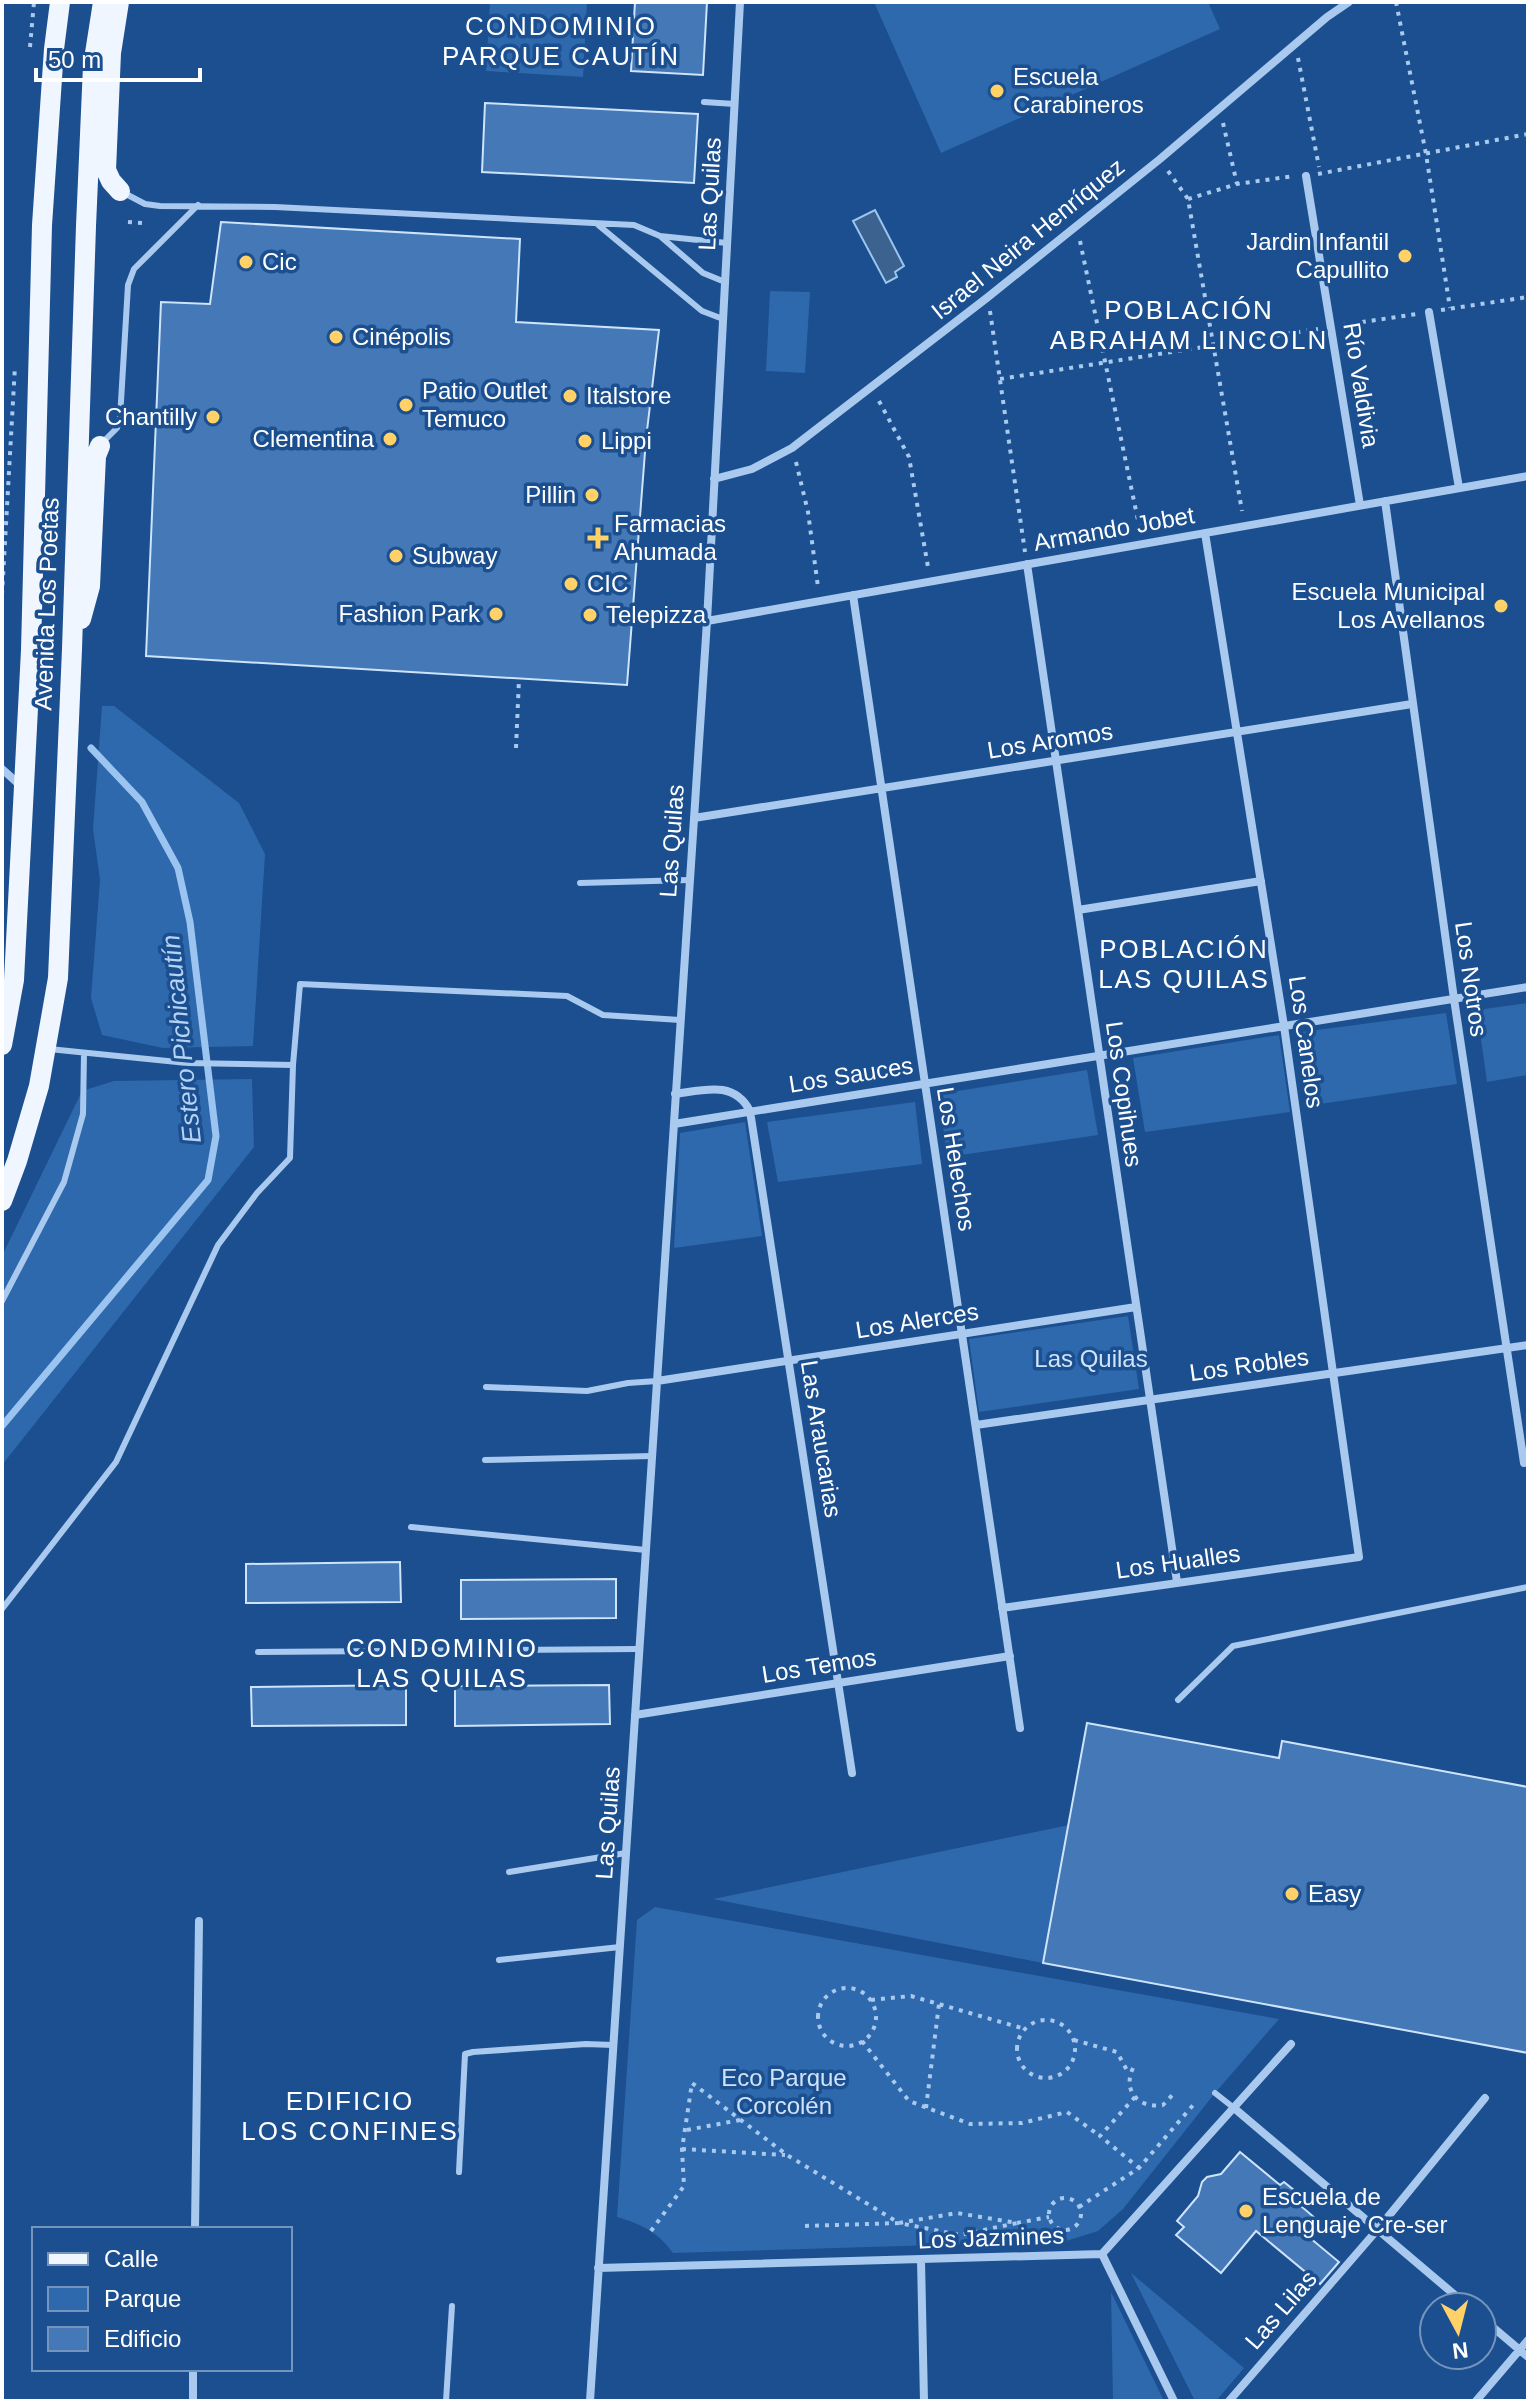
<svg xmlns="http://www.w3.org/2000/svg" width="1530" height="2403" viewBox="0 0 1530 2403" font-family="Arial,sans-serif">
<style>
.green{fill:#2e69ad}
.water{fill:#3c6290;stroke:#9cc4f0;stroke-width:2}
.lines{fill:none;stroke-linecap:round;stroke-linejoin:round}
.stream{stroke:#9cc4f0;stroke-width:7}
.building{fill:#4478b7;stroke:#cfe3fa;stroke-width:2}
.path{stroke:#a9c9ee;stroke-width:4;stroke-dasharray:4 6;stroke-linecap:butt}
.lane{stroke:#a9c9ee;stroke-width:6}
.street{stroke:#a9c9ee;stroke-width:8}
.primary{stroke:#f0f6ff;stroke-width:20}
.poi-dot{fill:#ffd166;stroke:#1b4f8f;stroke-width:3}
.labels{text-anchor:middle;stroke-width:7;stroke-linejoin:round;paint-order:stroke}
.poi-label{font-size:24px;fill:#fff;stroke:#1b4f8f;text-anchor:start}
.street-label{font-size:24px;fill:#fff;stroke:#1b4f8f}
.park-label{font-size:24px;fill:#cfe3fa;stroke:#1b4f8f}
.neighbourhood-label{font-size:26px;letter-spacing:2px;fill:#fff;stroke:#1b4f8f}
.water-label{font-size:26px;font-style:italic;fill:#b5d3f5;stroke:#1b4f8f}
</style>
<rect width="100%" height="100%" fill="#1b4f8f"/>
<path class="green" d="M 490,2 L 587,2 L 583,77 L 486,71 Z
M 874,2 L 1208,2 L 1220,29 L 941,153 Z
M 770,291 L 810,292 L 805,373 L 766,371 Z
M 102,706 L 114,706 L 239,803 L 265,854 L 253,1046 L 163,1048 L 102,1035 L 91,998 L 100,880 L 93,829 Z
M 1528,1003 L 1528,1075 L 1487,1082 L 1477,1010 Z
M 1446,1013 L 1457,1084 L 1313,1105 L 1302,1032 Z
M 1279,1035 L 1290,1112 L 1145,1132 L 1133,1058 Z
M 1087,1070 L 1098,1135 L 947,1157 L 939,1094 Z
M 252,1079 L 254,1147 L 2,1465 L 2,1256 L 82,1091 L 114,1081 Z
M 915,1102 L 922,1164 L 778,1182 L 767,1122 Z
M 745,1122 L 762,1236 L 674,1248 L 680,1133 Z
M 1128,1316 L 1139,1389 L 979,1412 L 969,1339 Z
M 1069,1825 L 1043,1963 L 713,1899 Z
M 655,1907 L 1279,2019 L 1215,2093 L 1123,2209 L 1098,2231 L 1066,2241 L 673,2253 C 658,2232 641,2224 617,2217 L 637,1920 Z
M 1131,2273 L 1244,2368 L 1216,2401 L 1195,2401 Z
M 1111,2292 L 1164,2401 L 1113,2401 Z"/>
<path class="water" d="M 875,210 L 904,266 L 895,272 L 897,277 L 886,283 L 853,221 Z"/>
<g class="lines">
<path class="stream" d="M 2,1426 L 208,1180 L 216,1136 L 190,922 L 178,868 L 142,802 L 91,748"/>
</g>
<path class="building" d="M 635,2 L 707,2 L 703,75 L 631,71 Z
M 485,103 L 698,114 L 694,183 L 482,172 Z
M 221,222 L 520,239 L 516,322 L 659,330 L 646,439 L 627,685 L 146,656 L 161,302 L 210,304 Z
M 400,1562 L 401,1602 L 246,1603 L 246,1564 Z
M 616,1579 L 616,1618 L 461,1619 L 461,1580 Z
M 406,1685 L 406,1725 L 252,1726 L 251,1687 Z
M 609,1685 L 610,1724 L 455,1726 L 455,1686 Z
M 1087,1723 L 1279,1758 L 1282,1741 L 1528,1787 L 1528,2053 L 1043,1963 Z
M 1240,2152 L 1280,2185 L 1284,2182 L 1300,2195 L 1295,2201 L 1322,2224 L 1310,2238 L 1339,2262 L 1320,2284 L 1256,2231 L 1221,2273 L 1176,2235 L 1184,2227 L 1177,2221 L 1198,2196 L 1202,2182 L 1207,2177 L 1221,2174 Z"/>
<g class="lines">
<path class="path" d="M 1396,2 L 1426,154 L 1450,308
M 30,47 L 34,2
M 1298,58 L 1319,167
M 1223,123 L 1237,184
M 1168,171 L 1188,199 L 1242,511
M 1318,174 L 1528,134
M 1188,199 L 1237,184 L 1294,176
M 128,222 L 142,223
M 1080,241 L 1140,530
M 1441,310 L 1528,297
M 990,311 L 1025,552
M 1342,325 L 1417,314
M 1000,379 L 1318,329
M 879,401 L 909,457 L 928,567
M 796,462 L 808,512 L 818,587
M 2,595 L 15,366
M 516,748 L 519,679
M818 2017a29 29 0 1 1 58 0a29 29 0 1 1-58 0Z
M 871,2000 L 911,1996 L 1025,2029
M1017 2049a29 29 0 1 1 58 0a29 29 0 1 1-58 0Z
M 1074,2040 L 1117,2052 L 1129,2074
M 862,2041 L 909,2101 L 970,2124 L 1022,2123 L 1067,2112 L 1100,2136
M 1133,2068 C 1122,2091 1139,2109 1163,2105 L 1176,2091
M 1135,2097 L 1100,2136 L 1139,2168
M 926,2108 L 939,2004
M 687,2130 L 740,2120
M 682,2149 L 785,2155
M1049 2214a16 16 0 1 1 32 0a16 16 0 1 1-32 0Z
M 1079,2207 L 1139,2168 L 1194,2104
M 1017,2223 L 1049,2217
M 651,2231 L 684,2186 L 682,2149 L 692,2083 L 787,2155 L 899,2223 L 957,2213 L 1017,2223 L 960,2235 L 899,2223 L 803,2226"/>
<path class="lane" d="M 704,102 L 735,104
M 124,193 L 145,204 L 160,206 L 275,207 L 634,225 L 660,236 L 703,273 L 725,282
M 597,224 L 702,311 L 723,319
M 660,236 L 727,243
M 102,443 L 117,428 L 120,418 L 128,285 L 134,269 L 198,205
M 580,883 L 689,880
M 49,1049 L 187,1063 L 293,1065
M 2,1301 L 64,1182 L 83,1114 L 84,1053
M 486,1387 L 587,1391 L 628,1383 L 657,1381
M 485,1460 L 652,1456
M 411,1527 L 646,1550
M 2,1609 L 116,1462 L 218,1245 L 257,1193 L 290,1158 L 293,1065 L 300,984 L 567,996 L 603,1015 L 680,1020
M 258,1652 L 639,1649
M 1178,1700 L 1233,1646 L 1528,1587
M 509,1872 L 626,1853
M 499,1960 L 620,1947
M 1215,2093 L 1234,2108
M 459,2172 L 465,2054 L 473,2052 L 586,2044 L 613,2045
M 446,2401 L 452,2306"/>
<path class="street" d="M 1306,176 L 1360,505
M 1429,312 L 1459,488
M 714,479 L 752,469 L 792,448 L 988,297 L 1160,159 L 1327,17 L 1349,2
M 1385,501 L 1454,999 L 1524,1463
M 1027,564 L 1177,1582
M 853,595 L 1020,1728
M 707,621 L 1528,476
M 2,769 L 22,787
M 694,818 L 1412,704
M 1078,910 L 1261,881
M 675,1094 C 704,1090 734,1080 750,1111 L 852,1773
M 674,1124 L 1528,987
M 657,1381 L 1136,1307
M 976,1425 L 1528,1345
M 1002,1608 L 1359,1557 L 1284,1026 L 1205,533
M 635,1715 L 1010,1656
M 1234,2108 L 1469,2307
M 195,2229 L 199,1921
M 1102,2254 L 1174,2401
M 921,2260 L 924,2401
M 598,2268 L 1102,2254 L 1291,2044
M 1482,2318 L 1528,2357
M 193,2401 L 193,2369
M 590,2401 L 707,621 L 740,2
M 1229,2401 L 1378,2229 L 1485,2098
M 1476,2401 L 1528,2340"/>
<path class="primary" d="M 119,2 L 111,53 L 106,170 L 111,181 L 120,191
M 81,619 L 90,586 L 96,456 L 100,446
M 2,1045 L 14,980 L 31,650 L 42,225 L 54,49 L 60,2
M 2,1201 L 17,1161 L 39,1086 L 58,978 L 72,649 L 86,226 L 93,66 L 103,2"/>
</g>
<g class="poi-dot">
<circle cx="997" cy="91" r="8"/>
<circle cx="1405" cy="256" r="8"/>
<circle cx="246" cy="262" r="8"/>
<circle cx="336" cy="337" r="8"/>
<circle cx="570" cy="396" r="8"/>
<circle cx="406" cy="405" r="8"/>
<circle cx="213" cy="417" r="8"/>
<circle cx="390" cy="439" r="8"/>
<circle cx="585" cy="441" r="8"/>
<circle cx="592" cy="495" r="8"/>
<path d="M594 526h8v8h8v8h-8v8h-8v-8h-8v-8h8z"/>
<circle cx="396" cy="556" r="8"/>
<circle cx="571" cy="584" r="8"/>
<circle cx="1501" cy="606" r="8"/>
<circle cx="496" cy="614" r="8"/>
<circle cx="590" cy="615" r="8"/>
<circle cx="1292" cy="1894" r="8"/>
<circle cx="1246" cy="2211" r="8"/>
</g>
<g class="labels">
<g class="poi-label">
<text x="1013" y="85">Escuela<tspan x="1013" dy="28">Carabineros</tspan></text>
<text x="1389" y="250" text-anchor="end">Jardin Infantil<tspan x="1389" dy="28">Capullito</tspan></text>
<text x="262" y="270">Cic</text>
<text x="352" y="345">Cinépolis</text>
<text x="422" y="399">Patio Outlet<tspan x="422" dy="28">Temuco</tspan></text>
<text x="586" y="404">Italstore</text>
<text x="197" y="425" text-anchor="end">Chantilly</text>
<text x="374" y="447" text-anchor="end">Clementina</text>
<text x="601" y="449">Lippi</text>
<text x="576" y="503" text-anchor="end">Pillin</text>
<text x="614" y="532">Farmacias<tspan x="614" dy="28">Ahumada</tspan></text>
<text x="412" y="564">Subway</text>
<text x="587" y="592">CIC</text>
<text x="1485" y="600" text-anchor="end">Escuela Municipal<tspan x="1485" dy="28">Los Avellanos</tspan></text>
<text x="480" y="622" text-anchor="end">Fashion Park</text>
<text x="606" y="623">Telepizza</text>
<text x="1308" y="1902">Easy</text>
<text x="1262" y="2205">Escuela de<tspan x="1262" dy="28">Lenguaje Cre-ser</tspan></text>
</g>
<g class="street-label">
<text transform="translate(710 194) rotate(-87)" y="8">Las Quilas</text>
<text transform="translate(1028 239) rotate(-39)" y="8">Israel Neira Henríquez</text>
<text transform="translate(1361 385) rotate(81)" y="8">Río Valdivia</text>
<text transform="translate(1114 529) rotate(-10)" y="8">Armando Jobet</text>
<text transform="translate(47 604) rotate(-88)" y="8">Avenida Los Poetas</text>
<text transform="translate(1050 741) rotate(-9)" y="8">Los Aromos</text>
<text transform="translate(672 841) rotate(-86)" y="8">Las Quilas</text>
<text transform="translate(1471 979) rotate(82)" y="8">Los Notros</text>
<text transform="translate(1306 1042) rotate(82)" y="8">Los Canelos</text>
<text transform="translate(851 1075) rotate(-9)" y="8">Los Sauces</text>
<text transform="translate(1124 1094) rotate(82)" y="8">Los Copihues</text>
<text transform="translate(956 1159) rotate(81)" y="8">Los Helechos</text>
<text transform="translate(917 1321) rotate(-9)" y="8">Los Alerces</text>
<text transform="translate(1249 1365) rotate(-8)" y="8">Los Robles</text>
<text transform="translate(821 1439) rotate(81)" y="8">Las Araucarias</text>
<text transform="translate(1178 1562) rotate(-8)" y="8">Los Hualles</text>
<text transform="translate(819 1666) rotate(-9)" y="8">Los Temos</text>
<text transform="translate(608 1823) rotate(-86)" y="8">Las Quilas</text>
<text transform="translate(991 2238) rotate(-2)" y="8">Los Jazmines</text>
<text transform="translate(1281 2310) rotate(-49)" y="8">Las Lilas</text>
</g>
<g class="park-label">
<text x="1091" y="1367">Las Quilas</text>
<text x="784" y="2086">Eco Parque<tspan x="784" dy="28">Corcolén</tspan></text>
</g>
<g class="neighbourhood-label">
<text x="561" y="35">CONDOMINIO<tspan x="561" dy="30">PARQUE CAUTÍN</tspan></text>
<text x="1189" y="319">POBLACIÓN<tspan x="1189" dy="30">ABRAHAM LINCOLN</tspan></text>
<text x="1184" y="958">POBLACIÓN<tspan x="1184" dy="30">LAS QUILAS</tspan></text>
<text x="442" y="1657">CONDOMINIO<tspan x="442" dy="30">LAS QUILAS</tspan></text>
<text x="350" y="2110">EDIFICIO<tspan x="350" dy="30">LOS CONFINES</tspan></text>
</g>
<g class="water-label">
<text transform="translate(181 1039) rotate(-96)" y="9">Estero Pichicautín</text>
</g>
</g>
<rect width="1530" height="2403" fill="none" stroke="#ffffff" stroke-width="8"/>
<rect x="32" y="2227" width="260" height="144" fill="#1b4f8f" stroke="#7695bc" stroke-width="2"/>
<rect x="48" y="2253" width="40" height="12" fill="#f0f6ff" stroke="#7695bc" stroke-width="2"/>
<text x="104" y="2267" font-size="24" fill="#ffffff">Calle</text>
<rect x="48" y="2287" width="40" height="24" fill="#2e69ad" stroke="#7695bc" stroke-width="2"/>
<text x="104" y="2307" font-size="24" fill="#ffffff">Parque</text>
<rect x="48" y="2327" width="40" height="24" fill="#4478b7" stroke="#7695bc" stroke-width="2"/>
<text x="104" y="2347" font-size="24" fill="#ffffff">Edificio</text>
<g transform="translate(1458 2331) rotate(173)"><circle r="38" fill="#1b4f8f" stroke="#7695bc" stroke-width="2"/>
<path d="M0-6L14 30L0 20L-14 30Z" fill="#ffd166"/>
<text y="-12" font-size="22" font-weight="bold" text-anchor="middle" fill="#ffffff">N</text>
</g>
<path d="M36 68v12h164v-12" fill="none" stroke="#ffffff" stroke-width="4"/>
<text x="48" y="68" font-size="24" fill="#ffffff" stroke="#1b4f8f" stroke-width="6" paint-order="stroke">50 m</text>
</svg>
